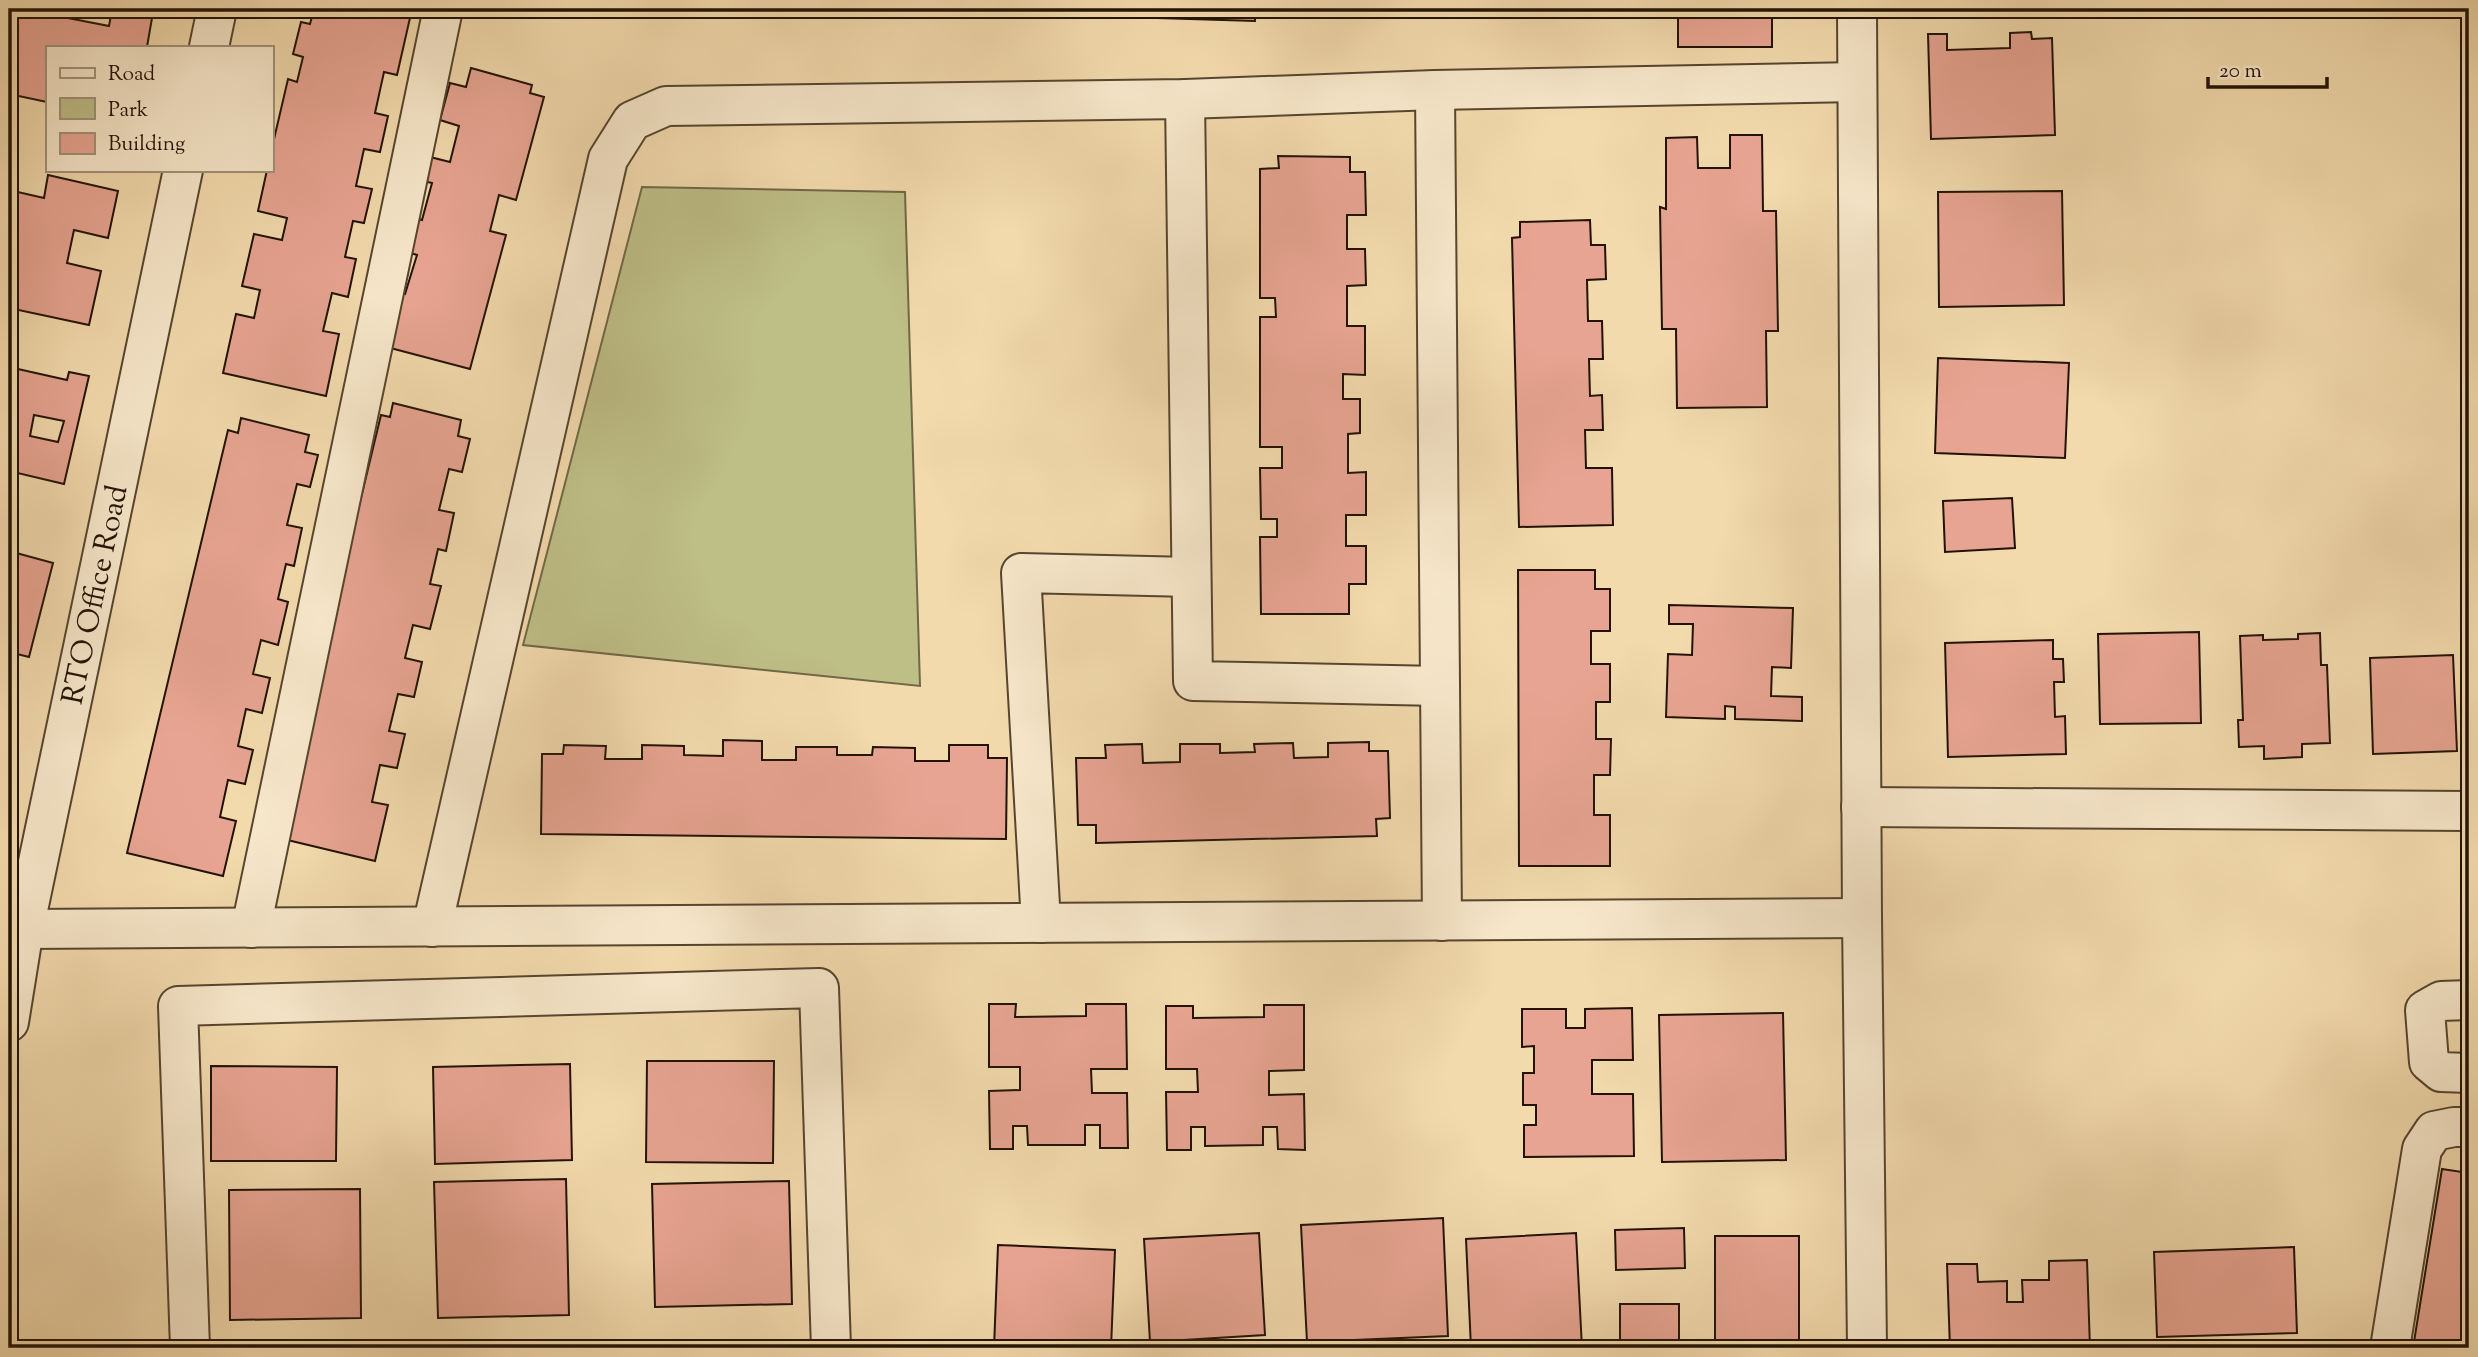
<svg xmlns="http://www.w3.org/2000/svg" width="2478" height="1357" viewBox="0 0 2478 1357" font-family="'Sorts Mill Goudy',serif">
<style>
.green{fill:#bebe87;stroke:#706846;stroke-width:2}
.building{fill:#e7a492;stroke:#221305;stroke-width:2;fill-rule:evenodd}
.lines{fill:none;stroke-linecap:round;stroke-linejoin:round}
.minor-casing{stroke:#56452f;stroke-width:42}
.minor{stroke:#f7e7ca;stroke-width:38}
.labels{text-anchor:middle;stroke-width:7;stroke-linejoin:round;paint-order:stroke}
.street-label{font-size:30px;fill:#221305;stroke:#f7e7ca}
</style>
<rect width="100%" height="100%" fill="#f2daad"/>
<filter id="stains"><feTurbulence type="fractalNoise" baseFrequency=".00286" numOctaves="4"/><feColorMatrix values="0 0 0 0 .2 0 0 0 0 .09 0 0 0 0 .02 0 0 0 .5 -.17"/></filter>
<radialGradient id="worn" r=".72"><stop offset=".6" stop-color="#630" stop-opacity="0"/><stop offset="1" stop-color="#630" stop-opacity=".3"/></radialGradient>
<path class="green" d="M 642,187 L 905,192 L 920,686 L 523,645 Z"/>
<path class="building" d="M 9,9 L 22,9 L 109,26 L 112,10 L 152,18 L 147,47 L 47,47 L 47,102 L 9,94 Z
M 314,9 L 412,9 L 397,75 L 384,72 L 375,113 L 388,116 L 380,152 L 364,149 L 356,186 L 372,189 L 364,223 L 353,221 L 345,257 L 356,259 L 348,297 L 332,293 L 323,331 L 339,334 L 326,396 L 223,373 L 236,314 L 254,318 L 260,290 L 242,286 L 254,234 L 282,240 L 287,218 L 258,211 L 267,170 L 271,170 L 271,152 L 288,79 L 297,82 L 303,57 L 293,54 L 301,22 L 310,24 Z
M 486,9 L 769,9 L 486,14 Z
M 960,9 L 1255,9 L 1255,21 L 960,12 Z
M 1326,9 L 1586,9 L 1326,13 Z
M 1678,9 L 1772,9 L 1772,47 L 1678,47 Z
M 2031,32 L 2032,39 L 2052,38 L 2055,135 L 1931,139 L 1928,34 L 1947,34 L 1947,50 L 2010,48 L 2010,33 Z
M 471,68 L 532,85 L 530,93 L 544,97 L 516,200 L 499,195 L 490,231 L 506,235 L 470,369 L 379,345 L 393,291 L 405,294 L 417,255 L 404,251 L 413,218 L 422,220 L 432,183 L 423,181 L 430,157 L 450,162 L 459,126 L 440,120 L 450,83 L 466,87 Z
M 1730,135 L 1762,135 L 1763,211 L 1776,211 L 1778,331 L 1766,331 L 1767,407 L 1677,408 L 1676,329 L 1662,329 L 1660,207 L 1666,209 L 1666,138 L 1697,137 L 1698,168 L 1730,168 Z
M 1278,156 L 1350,157 L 1350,172 L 1365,172 L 1366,215 L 1347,215 L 1347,249 L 1365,249 L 1366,285 L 1347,286 L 1347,326 L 1365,326 L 1365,375 L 1343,374 L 1343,399 L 1360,399 L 1360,433 L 1348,434 L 1348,473 L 1366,472 L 1366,515 L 1346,515 L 1346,546 L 1366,546 L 1366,584 L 1349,584 L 1349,614 L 1261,614 L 1260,537 L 1277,537 L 1277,519 L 1261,519 L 1260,468 L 1282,468 L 1282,447 L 1260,447 L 1260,317 L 1276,317 L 1275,298 L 1260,298 L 1260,169 L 1279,168 Z
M 48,175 L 118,191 L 108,238 L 74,230 L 67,263 L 101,271 L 89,325 L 9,308 L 9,190 L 44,198 Z
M 2062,191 L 2064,305 L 1939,307 L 1938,192 Z
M 1590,220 L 1591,245 L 1605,245 L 1606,279 L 1587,280 L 1588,321 L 1602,321 L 1603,359 L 1589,359 L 1590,396 L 1602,395 L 1603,430 L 1585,430 L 1586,468 L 1612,468 L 1613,525 L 1519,527 L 1512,238 L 1520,237 L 1520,222 Z
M 1938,358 L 2069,363 L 2065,458 L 1935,453 Z
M 9,367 L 67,380 L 69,372 L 89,376 L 64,484 L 9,471 ZM 34,415 L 64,421 L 58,442 L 30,436 Z
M 393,403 L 461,420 L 458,436 L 470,439 L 462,472 L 449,469 L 439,510 L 454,513 L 446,551 L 438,549 L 430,584 L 441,586 L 430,629 L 413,625 L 405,658 L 422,662 L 414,697 L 398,694 L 389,731 L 405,734 L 397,768 L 380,765 L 372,802 L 388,805 L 375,861 L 279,838 L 381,415 L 390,417 Z
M 241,418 L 309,435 L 305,452 L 318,455 L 310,487 L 297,484 L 287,525 L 302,528 L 294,566 L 286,564 L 278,599 L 288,602 L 278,645 L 261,640 L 253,674 L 270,678 L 262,713 L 246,709 L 238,746 L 253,750 L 245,784 L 228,780 L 220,817 L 236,821 L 223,876 L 127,853 L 228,430 L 238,433 Z
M 2012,498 L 2015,548 L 1945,552 L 1943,501 Z
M 9,551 L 53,563 L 29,657 L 9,652 Z
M 1518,570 L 1595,570 L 1595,589 L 1610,589 L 1610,631 L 1591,631 L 1591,664 L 1610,664 L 1610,702 L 1596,702 L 1596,739 L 1611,739 L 1610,775 L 1594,775 L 1594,815 L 1610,815 L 1610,866 L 1519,866 Z
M 1669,605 L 1793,608 L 1791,668 L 1772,667 L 1771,696 L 1802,697 L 1802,721 L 1735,719 L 1735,707 L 1725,706 L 1725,719 L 1666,717 L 1668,654 L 1692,655 L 1693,624 L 1669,624 Z
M 2199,632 L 2201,723 L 2100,724 L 2098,634 Z
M 2320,633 L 2321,665 L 2327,665 L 2330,743 L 2302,744 L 2302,757 L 2264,759 L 2264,746 L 2239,747 L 2238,720 L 2243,720 L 2240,636 L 2263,635 L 2263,640 L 2298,639 L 2298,634 Z
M 2053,640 L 2053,659 L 2063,659 L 2064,682 L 2054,682 L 2055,717 L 2065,716 L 2066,754 L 1948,757 L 1945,643 Z
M 2453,655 L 2457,751 L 2373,754 L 2370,658 Z
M 723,740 L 762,741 L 762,760 L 796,760 L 796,747 L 837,747 L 837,755 L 872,755 L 873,747 L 915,748 L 915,761 L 949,761 L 949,745 L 988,745 L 988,758 L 1007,758 L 1006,839 L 541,834 L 542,754 L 563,754 L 564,745 L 606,746 L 605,759 L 642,759 L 642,745 L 684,746 L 684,755 L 723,756 Z
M 1369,742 L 1369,751 L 1388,751 L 1390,818 L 1376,819 L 1377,836 L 1096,843 L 1096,825 L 1078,825 L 1076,758 L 1106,758 L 1105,745 L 1142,744 L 1143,763 L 1180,762 L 1180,744 L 1220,744 L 1220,753 L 1255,752 L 1254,744 L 1293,743 L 1294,758 L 1328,757 L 1328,743 Z
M 989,1004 L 1016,1004 L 1015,1017 L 1086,1016 L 1086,1004 L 1126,1004 L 1127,1069 L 1091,1069 L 1092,1093 L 1127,1093 L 1128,1148 L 1100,1148 L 1100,1125 L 1085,1125 L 1085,1145 L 1028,1145 L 1027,1126 L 1013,1126 L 1013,1149 L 990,1149 L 989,1091 L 1020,1090 L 1020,1067 L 989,1067 Z
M 1264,1005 L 1304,1005 L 1304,1070 L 1269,1071 L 1269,1095 L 1304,1094 L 1305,1150 L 1278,1149 L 1277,1127 L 1263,1127 L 1263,1145 L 1205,1146 L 1205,1127 L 1191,1127 L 1191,1150 L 1167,1150 L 1166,1092 L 1198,1092 L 1197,1069 L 1166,1069 L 1166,1006 L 1193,1006 L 1193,1018 L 1264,1017 Z
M 1632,1008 L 1633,1060 L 1592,1060 L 1592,1094 L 1633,1094 L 1634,1156 L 1524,1157 L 1524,1125 L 1536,1125 L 1536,1105 L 1523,1105 L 1523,1073 L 1534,1073 L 1534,1046 L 1522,1047 L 1522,1009 L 1566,1009 L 1566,1028 L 1585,1028 L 1585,1009 Z
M 1783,1013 L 1786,1160 L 1662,1162 L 1659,1015 Z
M 647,1061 L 774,1061 L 773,1163 L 646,1162 Z
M 570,1064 L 572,1160 L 435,1164 L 433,1067 Z
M 211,1066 L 337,1067 L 336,1161 L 211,1161 Z
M 2442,1169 L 2469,1173 L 2469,1348 L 2413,1348 Z
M 566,1179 L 569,1315 L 438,1318 L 434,1182 Z
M 789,1181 L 792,1304 L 655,1307 L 652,1184 Z
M 360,1189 L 361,1318 L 230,1320 L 229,1190 Z
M 1443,1218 L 1448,1336 L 1307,1342 L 1301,1225 Z
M 1684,1228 L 1685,1268 L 1616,1270 L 1615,1230 Z
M 1259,1233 L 1265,1335 L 1150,1342 L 1144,1239 Z
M 1576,1233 L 1582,1348 L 1471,1348 L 1466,1239 Z
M 1715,1236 L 1799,1236 L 1799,1348 L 1715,1348 Z
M 998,1245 L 1115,1250 L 1111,1348 L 994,1348 Z
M 2294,1247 L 2297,1333 L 2157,1337 L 2154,1252 Z
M 2087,1260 L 2090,1348 L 1950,1348 L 1947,1264 L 1977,1264 L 1978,1282 L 2007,1281 L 2007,1302 L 2023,1302 L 2022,1280 L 2049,1280 L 2049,1261 Z
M 1620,1304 L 1679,1304 L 1679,1340 L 1620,1340 Z"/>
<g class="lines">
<defs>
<g id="minor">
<path d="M 1857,9 L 1862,918 L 1867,1348"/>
<path d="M 209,47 L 217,9"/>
<path d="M 1435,90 L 1442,921"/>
<path d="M 1185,99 L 1193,681 L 1440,686"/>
<path d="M 1861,807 L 2469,811"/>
<path d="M 1041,923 L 1021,573 L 1191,577"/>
<path d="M 432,927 L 608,159 L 632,121 L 666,106 L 1185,99 L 1435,90 L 1857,82"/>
<path d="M 251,928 L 443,9"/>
<path d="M 24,929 L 1862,918"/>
<path d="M 2469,1000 L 2441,1001 L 2425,1010 L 2429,1062 L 2441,1072 L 2469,1073"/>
<path id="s1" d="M 9,1022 L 24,929 L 183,170"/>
<path d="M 190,1348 L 178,1006 L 819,988 L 831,1348"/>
<path d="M 2390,1348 L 2422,1149 L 2434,1131 L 2454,1127 L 2469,1127"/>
</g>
</defs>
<use href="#minor" class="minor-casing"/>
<use href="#minor" class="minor"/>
</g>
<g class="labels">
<g class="street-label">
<text dy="10" stroke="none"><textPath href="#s1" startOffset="436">RTO Office Road</textPath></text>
</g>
</g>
<rect width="2478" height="1357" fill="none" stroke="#f2daad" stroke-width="35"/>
<rect x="10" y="10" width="2457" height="1336" fill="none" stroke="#221305" stroke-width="3.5"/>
<rect x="18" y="18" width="2443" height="1322" fill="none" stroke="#221305" stroke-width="2"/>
<rect x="46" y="46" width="228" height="126" fill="#f7e7ca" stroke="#a2927b" stroke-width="2"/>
<rect x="60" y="68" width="35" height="10" fill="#f7e7ca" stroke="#a2927b" stroke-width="2"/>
<text x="108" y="80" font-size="21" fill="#221305">Road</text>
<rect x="60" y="98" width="35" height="21" fill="#bebe87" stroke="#a2927b" stroke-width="2"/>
<text x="108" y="116" font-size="21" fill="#221305">Park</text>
<rect x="60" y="133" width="35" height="21" fill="#e7a492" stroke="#a2927b" stroke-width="2"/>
<text x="108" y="150" font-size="21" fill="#221305">Building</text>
<path d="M2208 77v10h119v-10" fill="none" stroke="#221305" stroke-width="3.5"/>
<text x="2219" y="77" font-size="21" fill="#221305" stroke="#f7e7ca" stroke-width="5" paint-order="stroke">20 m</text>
<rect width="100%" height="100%" filter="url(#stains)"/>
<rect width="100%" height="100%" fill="url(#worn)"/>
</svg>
